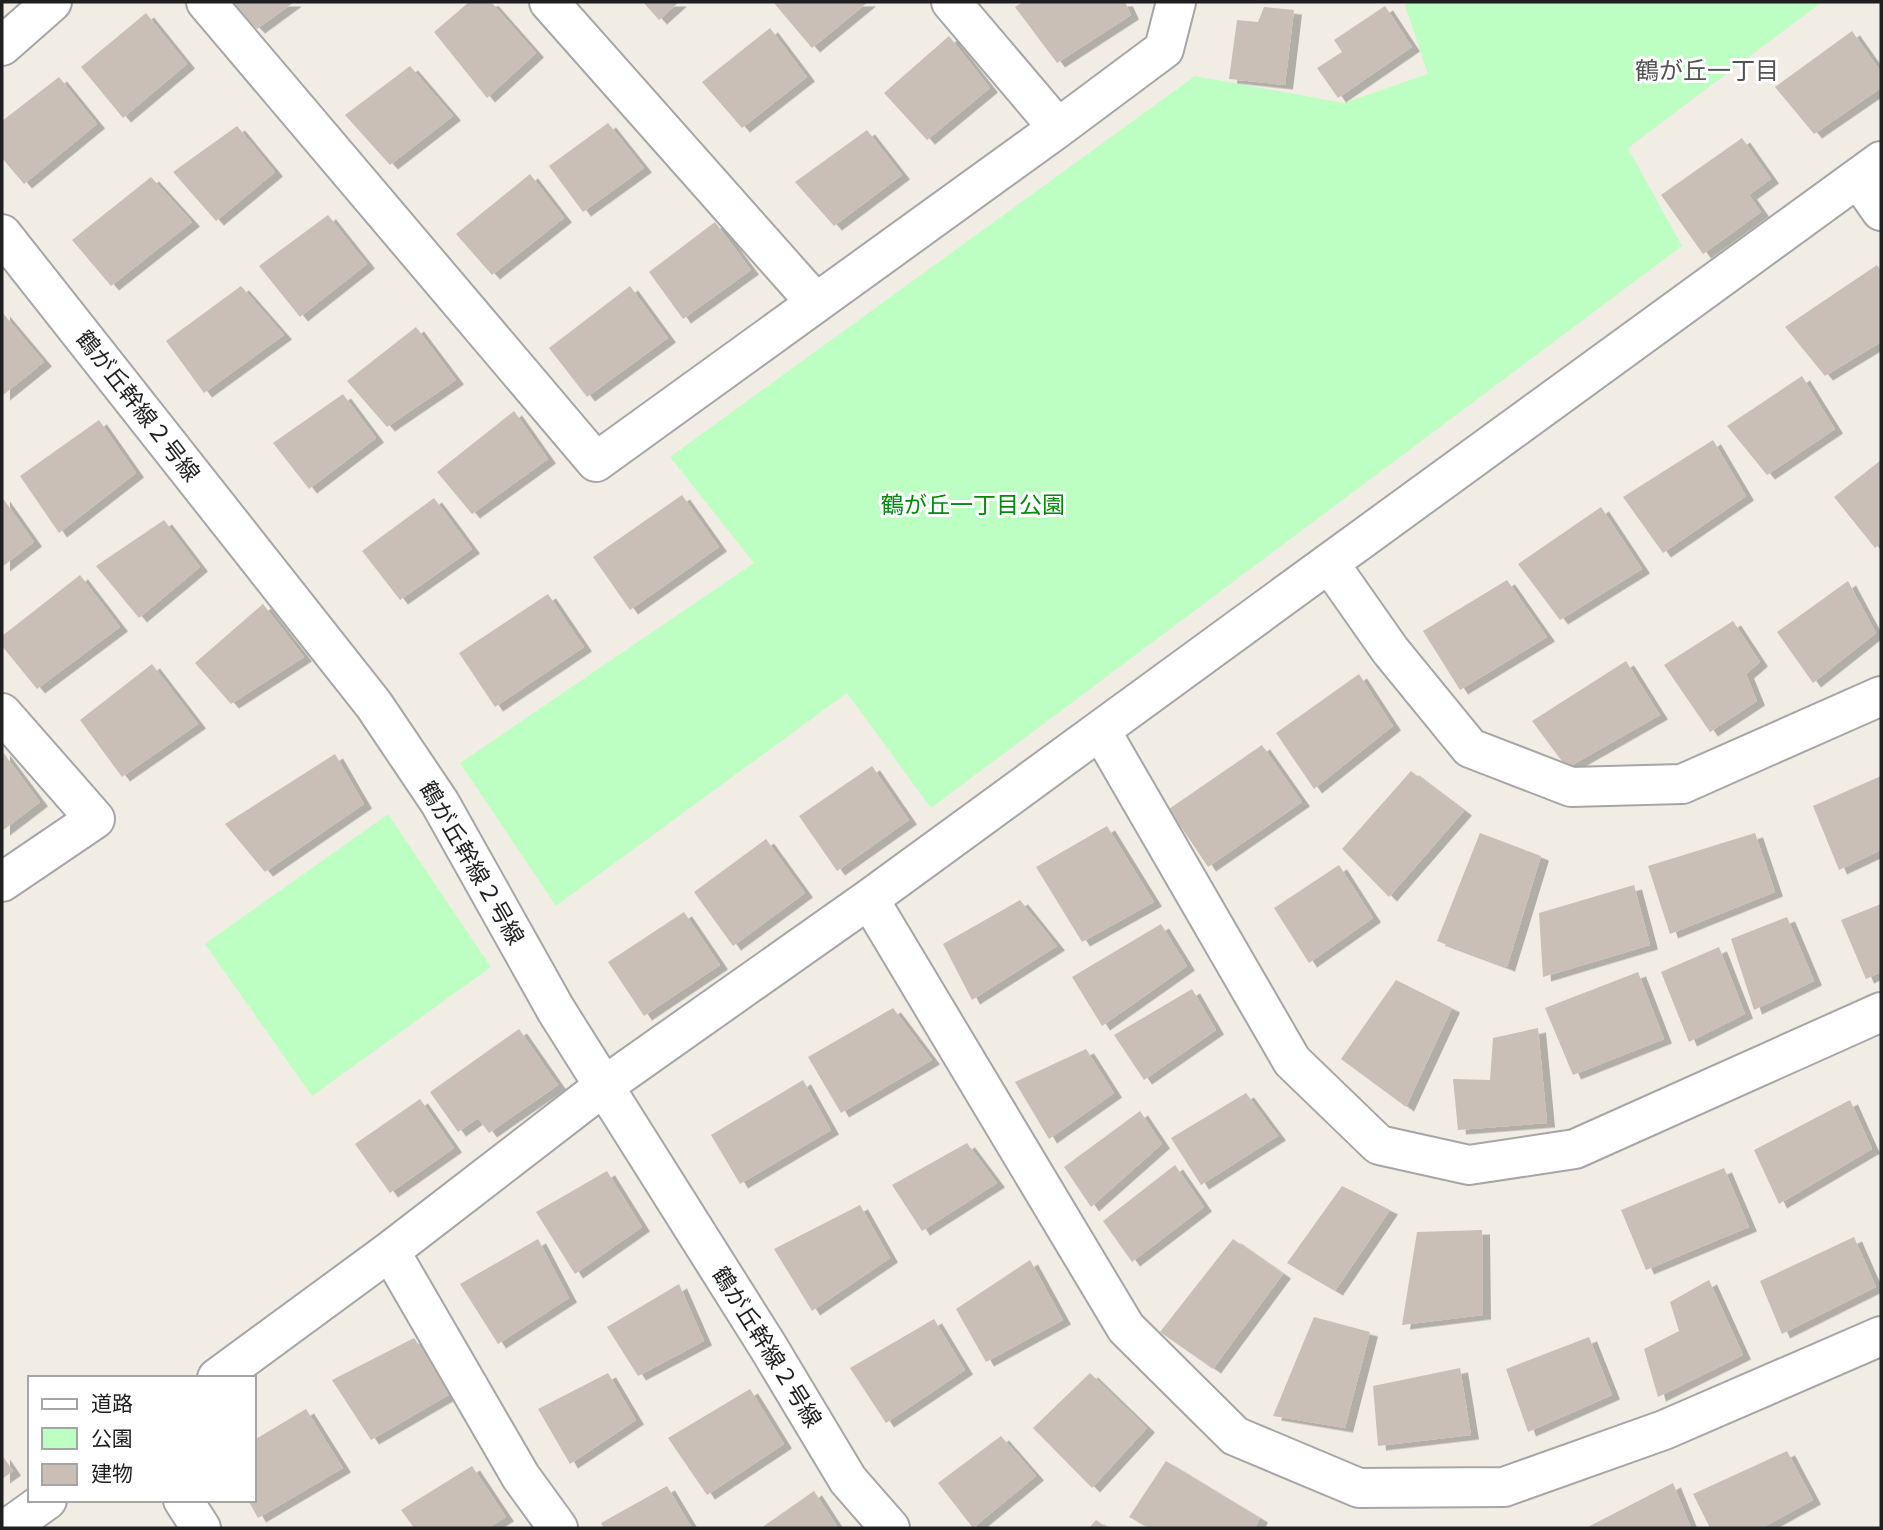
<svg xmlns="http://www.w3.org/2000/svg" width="1883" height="1530" viewBox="0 0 1883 1530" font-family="Cabin,'Noto Sans JP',sans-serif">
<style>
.park{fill:#bdfec3}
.building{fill:#c9bfb7;filter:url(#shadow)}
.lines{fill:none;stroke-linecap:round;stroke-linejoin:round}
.minor-casing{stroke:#a6a6a6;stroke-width:42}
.minor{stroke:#fff;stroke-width:38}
.labels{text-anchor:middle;stroke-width:6;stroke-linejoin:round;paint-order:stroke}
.street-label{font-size:23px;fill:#1f1f1f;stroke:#fff}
.park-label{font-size:23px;fill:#01890d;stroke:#fff}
.neighbourhood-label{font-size:24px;fill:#525252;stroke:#fff}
</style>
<defs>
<filter id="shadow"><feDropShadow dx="8" dy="4.5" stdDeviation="0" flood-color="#0004"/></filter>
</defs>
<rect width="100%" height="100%" fill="#f1ede4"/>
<path class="park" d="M 1404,2 L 1822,2 L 1628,148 L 1682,246 L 931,808 L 847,693 L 556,906 L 460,763 L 754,563 L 670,457 L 1195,76 L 1344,103 L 1428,74 Z
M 388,814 L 491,967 L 312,1096 L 205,944 Z"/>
<path class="building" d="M 231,2 L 294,2 L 257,29 Z
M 469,2 L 491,2 L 536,53 L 487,98 L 434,32 Z
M 643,2 L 679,2 L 659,20 Z
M 773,2 L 868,2 L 812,48 Z
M 1023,2 L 1125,2 L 1131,15 L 1057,63 L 1015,7 Z
M 1385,6 L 1412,47 L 1338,98 L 1317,68 L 1342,52 L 1334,40 Z
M 1264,7 L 1294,10 L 1285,85 L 1229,79 L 1237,20 L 1258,22 Z
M 146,13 L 187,64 L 123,118 L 81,67 Z
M 770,28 L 807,77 L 742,128 L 702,82 Z
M 1852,31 L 1881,72 L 1881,88 L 1814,134 L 1775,87 Z
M 949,36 L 990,88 L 927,140 L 884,93 Z
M 410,66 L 453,116 L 390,165 L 345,115 Z
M 59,77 L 97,124 L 24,184 L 2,158 L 2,121 Z
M 608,123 L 644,168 L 583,212 L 549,166 Z
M 237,126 L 275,172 L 216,221 L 173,172 Z
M 867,130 L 902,175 L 834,226 L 795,182 Z
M 1742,138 L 1771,179 L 1749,195 L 1761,212 L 1703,254 L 1661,195 Z
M 530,174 L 564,218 L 492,275 L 456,234 Z
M 151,177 L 192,222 L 111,286 L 72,240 Z
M 328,215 L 367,264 L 300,317 L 259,266 Z
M 715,222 L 751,270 L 683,319 L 649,272 Z
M 1877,265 L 1881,271 L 1881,342 L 1825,376 L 1785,327 Z
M 241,286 L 284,335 L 204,393 L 166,341 Z
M 630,286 L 668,338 L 587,397 L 549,348 Z
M 2,312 L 44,362 L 2,396 Z
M 416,327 L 456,380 L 387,427 L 347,381 Z
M 1802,376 L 1835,429 L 1767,475 L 1727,426 Z
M 343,394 L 376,438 L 309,489 L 273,443 Z
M 514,411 L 548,459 L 472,514 L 437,472 Z
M 99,420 L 136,473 L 59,533 L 20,476 Z
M 1713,440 L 1746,496 L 1663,553 L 1623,497 Z
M 1881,460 L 1881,543 L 1875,548 L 1834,497 Z
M 682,495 L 719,547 L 630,610 L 593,557 Z
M 2,497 L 34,542 L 2,567 Z
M 434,498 L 472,549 L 400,600 L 362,551 Z
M 1601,507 L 1642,569 L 1560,620 L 1518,564 Z
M 164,520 L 200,567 L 139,618 L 96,566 Z
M 80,575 L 120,627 L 37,689 L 2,646 L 2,636 Z
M 1507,580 L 1547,637 L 1460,690 L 1423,631 Z
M 1848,581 L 1876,633 L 1813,683 L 1777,632 Z
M 548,594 L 584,647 L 495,707 L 459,653 Z
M 263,604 L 304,657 L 231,704 L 195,663 Z
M 1733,621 L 1760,662 L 1746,674 L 1757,701 L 1710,732 L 1664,665 Z
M 1626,661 L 1660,715 L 1567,768 L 1532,721 Z
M 152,664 L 198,724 L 122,777 L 80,720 Z
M 1359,674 L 1393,726 L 1314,789 L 1276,733 Z
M 1262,745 L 1302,802 L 1208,867 L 1169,809 Z
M 2,751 L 40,802 L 2,831 Z
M 335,754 L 364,804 L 265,872 L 225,824 Z
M 872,766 L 909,820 L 837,871 L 799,816 Z
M 1411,771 L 1464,811 L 1389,897 L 1342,849 Z
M 1881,776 L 1881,850 L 1839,870 L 1813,806 Z
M 1107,826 L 1154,902 L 1082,942 L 1036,867 Z
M 1480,833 L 1541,856 L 1507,967 L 1437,941 Z
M 1755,833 L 1775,892 L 1670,934 L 1648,866 Z
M 766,839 L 805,893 L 733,946 L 694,892 Z
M 1339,865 L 1373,918 L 1309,963 L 1274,908 Z
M 1634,885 L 1650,945 L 1543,977 L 1539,913 Z
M 1020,900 L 1057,946 L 972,1000 L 943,944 Z
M 1881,904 L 1881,972 L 1866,979 L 1841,920 Z
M 684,912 L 720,965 L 644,1016 L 608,962 Z
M 1787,917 L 1814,981 L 1754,1010 L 1731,939 Z
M 1161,924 L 1187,966 L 1102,1026 L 1072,977 Z
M 1719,947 L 1745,1014 L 1689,1042 L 1661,972 Z
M 1638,972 L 1664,1039 L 1573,1075 L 1545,1008 Z
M 1396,980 L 1452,1008 L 1406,1107 L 1341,1059 Z
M 1192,989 L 1216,1030 L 1144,1080 L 1114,1035 Z
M 893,1008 L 932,1060 L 841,1113 L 808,1057 Z
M 1538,1028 L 1547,1123 L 1458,1130 L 1453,1079 L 1490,1080 L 1493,1038 Z
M 519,1029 L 558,1085 L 489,1133 L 478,1118 L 458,1132 L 430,1092 Z
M 1086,1049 L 1114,1093 L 1049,1139 L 1015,1082 Z
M 803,1080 L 831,1130 L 740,1184 L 711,1135 Z
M 1246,1093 L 1278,1136 L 1201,1185 L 1171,1138 Z
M 420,1099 L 454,1148 L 390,1193 L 355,1144 Z
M 1850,1100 L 1872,1149 L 1779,1204 L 1754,1150 Z
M 1140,1111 L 1162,1144 L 1091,1207 L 1064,1167 Z
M 967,1143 L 997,1183 L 922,1231 L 892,1185 Z
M 1175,1165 L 1204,1207 L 1132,1262 L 1103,1221 Z
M 1724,1168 L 1749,1227 L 1646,1270 L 1621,1210 Z
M 607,1171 L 642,1227 L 575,1274 L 536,1212 Z
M 1342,1186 L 1390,1210 L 1335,1291 L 1287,1263 Z
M 860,1205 L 890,1258 L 812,1311 L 774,1249 Z
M 1482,1230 L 1483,1315 L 1402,1325 L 1417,1232 Z
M 1854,1237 L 1876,1287 L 1782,1334 L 1760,1281 Z
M 538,1239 L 569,1298 L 498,1344 L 460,1284 Z
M 1233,1239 L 1283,1274 L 1213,1369 L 1160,1332 Z
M 1030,1260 L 1063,1320 L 986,1362 L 956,1309 Z
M 1709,1280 L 1743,1355 L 1658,1397 L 1644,1349 L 1679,1331 L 1670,1302 Z
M 679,1284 L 704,1341 L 638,1376 L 607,1327 Z
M 1314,1317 L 1370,1332 L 1345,1428 L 1273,1416 Z
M 934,1319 L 965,1370 L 886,1423 L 850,1368 Z
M 1589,1337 L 1612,1395 L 1528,1432 L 1506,1369 Z
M 414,1338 L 452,1393 L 371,1440 L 332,1380 Z
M 1460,1368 L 1471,1435 L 1378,1446 L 1373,1386 Z
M 608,1373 L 636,1420 L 570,1464 L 538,1409 Z
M 1090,1373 L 1147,1428 L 1092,1488 L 1033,1428 Z
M 750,1389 L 784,1444 L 707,1495 L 668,1438 Z
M 306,1409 L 343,1468 L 258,1518 L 248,1500 L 254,1500 L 254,1440 Z
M 1001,1436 L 1036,1476 L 973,1528 L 938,1483 Z
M 1787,1451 L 1813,1500 L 1762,1528 L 1710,1528 L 1693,1494 Z
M 2,1455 L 13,1471 L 2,1479 Z
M 1166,1461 L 1260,1518 L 1255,1528 L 1149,1528 L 1129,1517 Z
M 472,1466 L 506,1517 L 488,1528 L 414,1528 L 401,1510 Z
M 1673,1483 L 1691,1528 L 1586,1528 Z
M 667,1486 L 692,1528 L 604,1528 L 601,1523 Z
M 814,1491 L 838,1528 L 761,1528 Z
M 1096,1520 L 1108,1528 L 1089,1528 Z"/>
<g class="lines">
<defs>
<path id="minor" d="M 206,2 L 596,462 L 1058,128 L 951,2
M 549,2 L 816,303
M 2,46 L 52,2
M 1058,128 L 1164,49 L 1176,2
M 1858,178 L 1881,211
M 2,234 L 374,705 L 440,803 L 556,1010 L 767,1345 L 848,1480 L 890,1528
M 1329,563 L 1390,650 L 1470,748 L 1571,787 L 1682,784 L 1881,696
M 2,713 L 95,819 L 2,882
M 1101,731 L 1292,1061 L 1379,1145 L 1469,1165 L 1575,1149 L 1881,1012
M 869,899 L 1126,1328 L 1235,1436 L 1359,1488 L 1504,1487 L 1664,1430 L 1881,1336
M 390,1251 L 521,1477 L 558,1528
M 217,1378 L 390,1251 L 604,1086 L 869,899 L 1329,563 L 1881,161
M 183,1500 L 201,1528
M 8,1528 L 47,1500"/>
</defs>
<use href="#minor" class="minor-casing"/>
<use href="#minor" class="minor"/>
</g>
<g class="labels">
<g class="street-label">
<text transform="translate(138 406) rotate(52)" y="8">鶴が丘幹線２号線</text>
<text transform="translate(472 863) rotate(60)" y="8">鶴が丘幹線２号線</text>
<text transform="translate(767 1347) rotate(58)" y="8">鶴が丘幹線２号線</text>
</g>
<g class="park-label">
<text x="973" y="513">鶴が丘一丁目公園</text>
</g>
<g class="neighbourhood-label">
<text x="1707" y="79">鶴が丘一丁目</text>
</g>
</g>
<rect width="1883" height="1530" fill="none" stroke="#1f1f1f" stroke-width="7"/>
<rect x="28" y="1376" width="228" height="126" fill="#ffffff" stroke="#a5a5a5" stroke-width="2"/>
<rect x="42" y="1399" width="35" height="10" fill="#ffffff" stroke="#a5a5a5" stroke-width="2"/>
<text x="91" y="1411" font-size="21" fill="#1f1f1f">道路</text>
<rect x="42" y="1428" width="35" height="21" fill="#bdfec3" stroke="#a5a5a5" stroke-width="2"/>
<text x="91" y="1446" font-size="21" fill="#1f1f1f">公園</text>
<rect x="42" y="1464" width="35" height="21" fill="#c9bfb7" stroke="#a5a5a5" stroke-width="2"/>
<text x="91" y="1481" font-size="21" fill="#1f1f1f">建物</text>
</svg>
